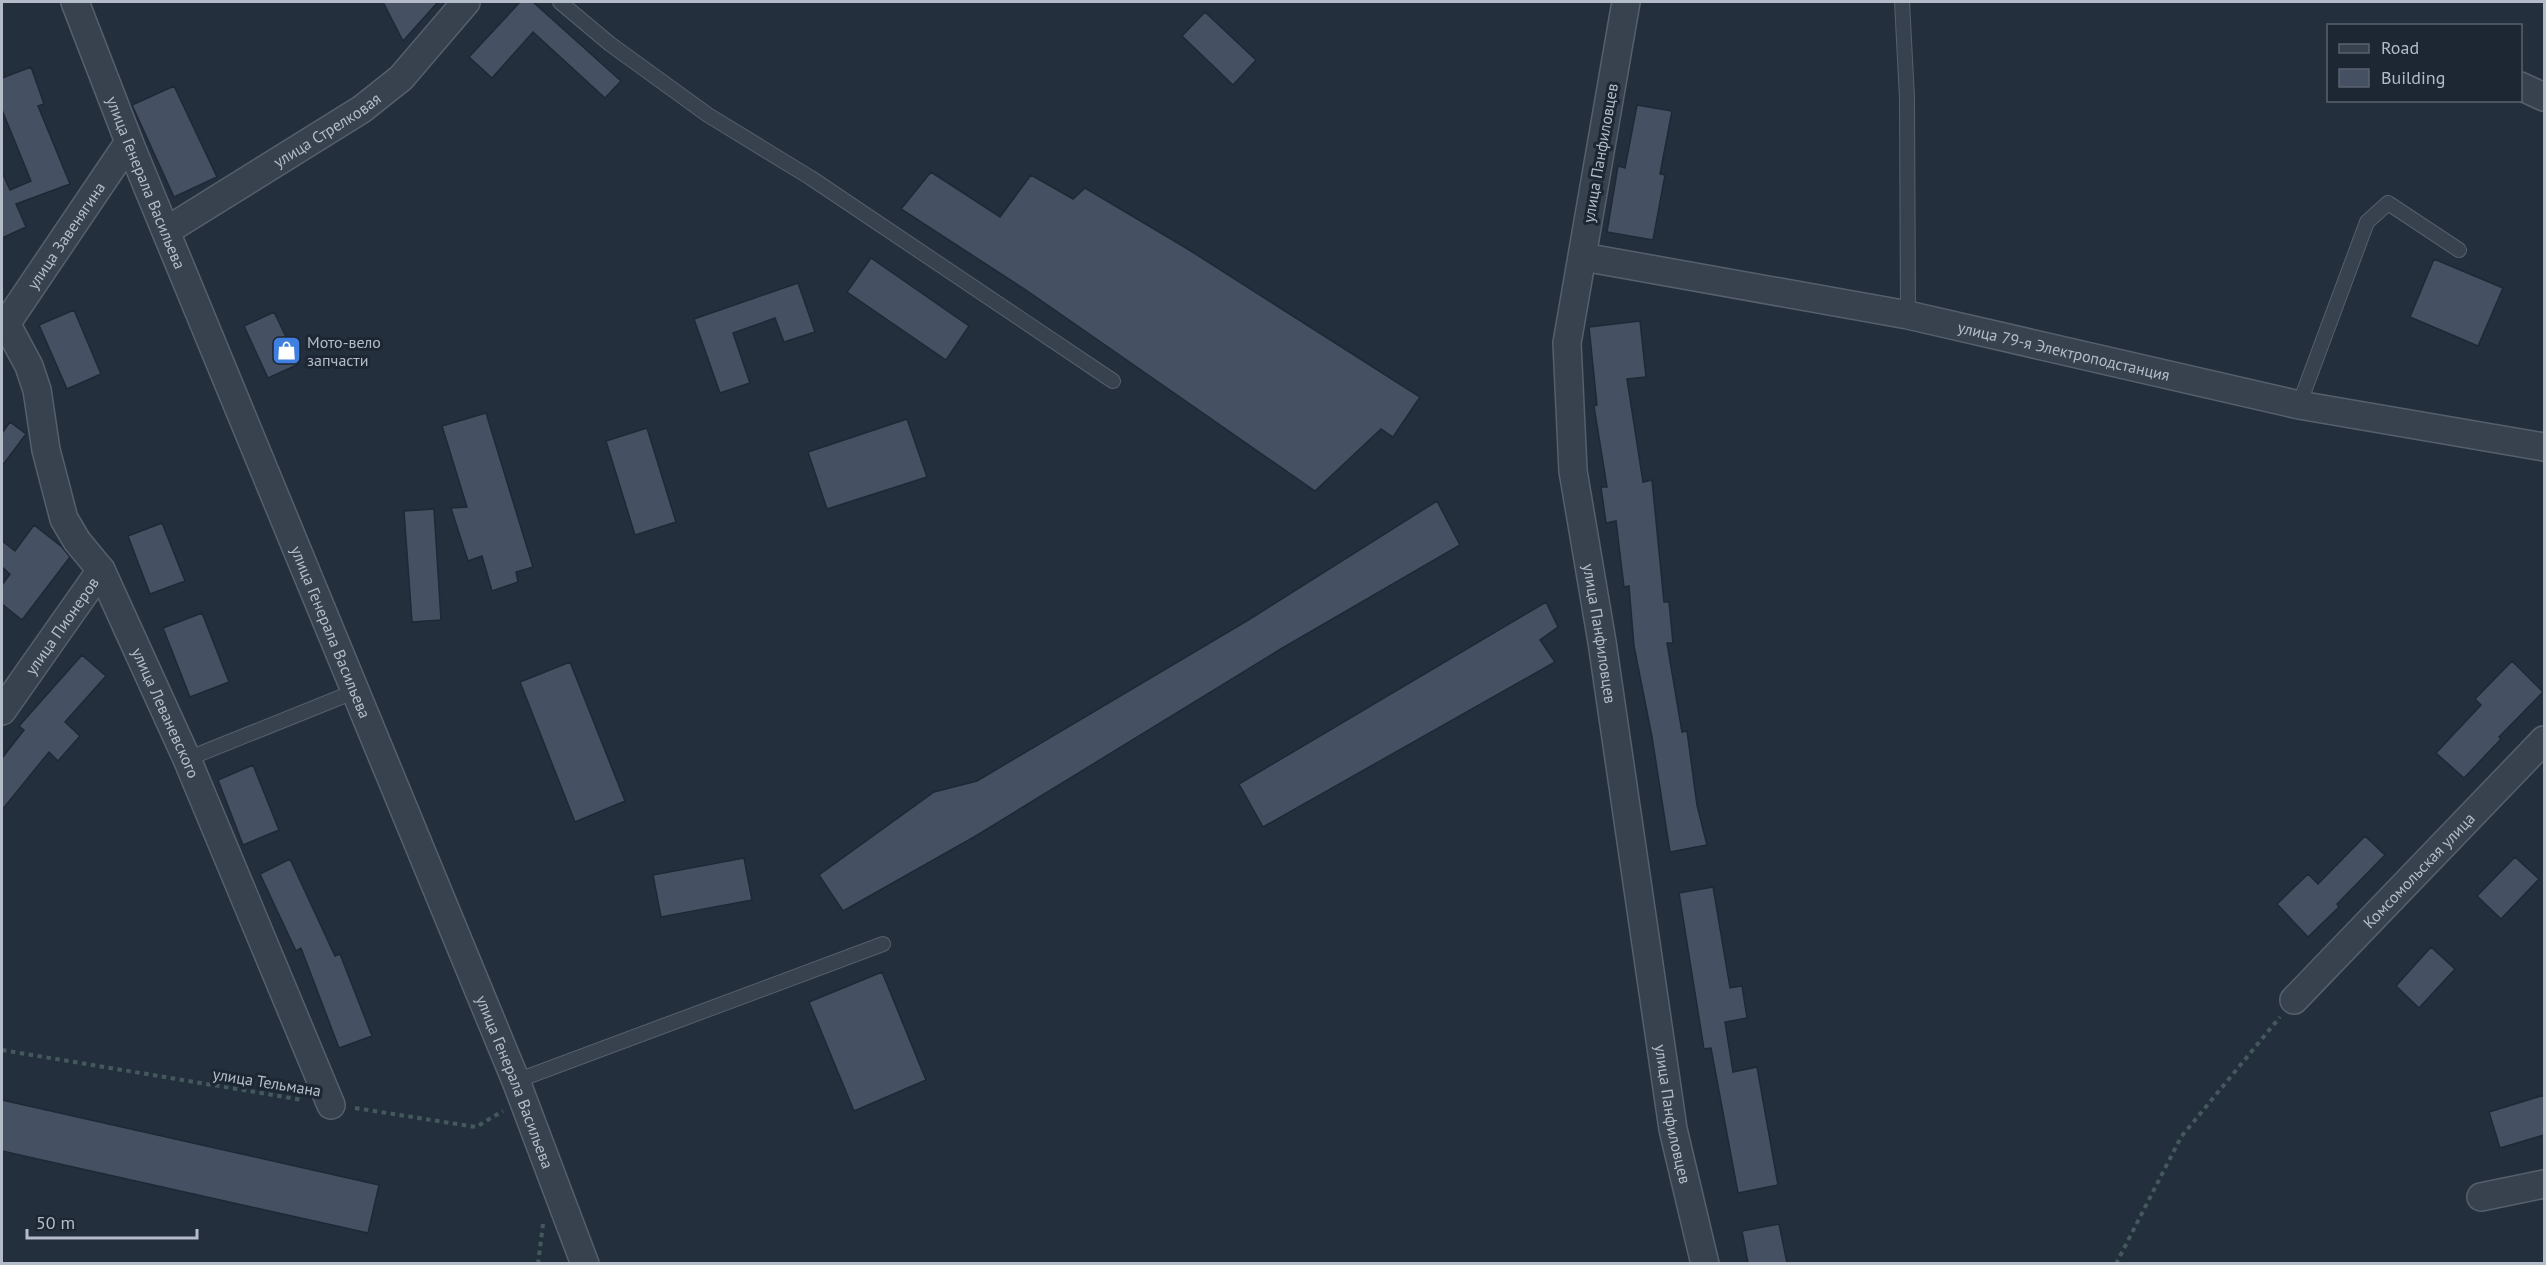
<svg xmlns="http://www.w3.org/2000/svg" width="2546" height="1265" viewBox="0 0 2546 1265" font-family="'PT Sans',sans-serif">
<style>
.building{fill:#455162;stroke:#1f2835;stroke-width:1.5}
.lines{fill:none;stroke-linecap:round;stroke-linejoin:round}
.service-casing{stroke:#565f6c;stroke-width:16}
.minor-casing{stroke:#565f6c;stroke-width:30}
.path{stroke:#44595c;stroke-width:4;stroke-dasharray:4.5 4.5;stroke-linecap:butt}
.service{stroke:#38414e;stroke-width:14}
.minor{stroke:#38414e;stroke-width:27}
.labels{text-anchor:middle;stroke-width:6;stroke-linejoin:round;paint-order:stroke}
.street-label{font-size:16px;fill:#b4bcc9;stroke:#1d2633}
.poi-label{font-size:16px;fill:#b4bcc9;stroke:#1d2633;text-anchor:start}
</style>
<rect width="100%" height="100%" fill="#242f3e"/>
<path class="building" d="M 383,2 L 438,2 L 403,41 Z
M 520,2 L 533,2 L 621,81 L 605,98 L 533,32 L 492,78 L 469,57 Z
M 1205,12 L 1256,60 L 1233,85 L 1182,36 Z
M 31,67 L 44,104 L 38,106 L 70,184 L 16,204 L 26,227 L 2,238 L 2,172 L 10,190 L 31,181 L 2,110 L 2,78 Z
M 174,86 L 217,177 L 174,197 L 132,105 Z
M 1637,105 L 1672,111 L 1660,174 L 1665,175 L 1653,240 L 1607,232 L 1618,166 L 1625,168 Z
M 931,172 L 1000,217 L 1031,175 L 1073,199 L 1085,188 L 1186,248 L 1420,397 L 1393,437 L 1381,429 L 1315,491 L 1026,290 L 901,209 Z
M 871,258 L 969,326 L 946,360 L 847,292 Z
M 2434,259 L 2503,288 L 2478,346 L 2410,317 Z
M 798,283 L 815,332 L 784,342 L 775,318 L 733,333 L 750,383 L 720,393 L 694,319 Z
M 74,310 L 101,374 L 67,389 L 39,325 Z
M 274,312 L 299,364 L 268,378 L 244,326 Z
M 1640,321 L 1646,377 L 1627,379 L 1643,482 L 1652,480 L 1664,602 L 1669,602 L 1673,643 L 1667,643 L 1682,732 L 1687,731 L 1697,805 L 1707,845 L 1670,852 L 1652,737 L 1634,646 L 1629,586 L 1624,587 L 1616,521 L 1606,523 L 1601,487 L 1607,487 L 1594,406 L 1597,405 L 1589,327 Z
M 486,413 L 533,567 L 516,572 L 518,582 L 492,591 L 482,556 L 468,561 L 451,508 L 467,507 L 442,426 Z
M 907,419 L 927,477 L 827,509 L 808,452 Z
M 10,422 L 26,434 L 2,466 L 2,433 Z
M 647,428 L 676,522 L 635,535 L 606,441 Z
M 1437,501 L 1460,545 L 1279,650 L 974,837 L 843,911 L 819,875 L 934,792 L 977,781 L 1250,619 Z
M 434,509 L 441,620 L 412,622 L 404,511 Z
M 162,523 L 185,581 L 150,594 L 128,536 Z
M 34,525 L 62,547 L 70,557 L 22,620 L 2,604 L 2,585 L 10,574 L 2,567 L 2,541 L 15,551 Z
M 1546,602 L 1558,627 L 1540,640 L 1555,662 L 1263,827 L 1239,784 Z
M 202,613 L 229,682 L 190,697 L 163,628 Z
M 82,655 L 106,676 L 65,722 L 80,736 L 58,761 L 49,752 L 2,810 L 2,758 L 24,730 L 19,726 Z
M 2512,661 L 2543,692 L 2499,737 L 2501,739 L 2464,778 L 2436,753 L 2481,705 L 2475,699 Z
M 570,662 L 625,801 L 575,822 L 520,682 Z
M 253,765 L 279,830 L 243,845 L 218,780 Z
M 2365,836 L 2385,855 L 2337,904 L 2339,907 L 2308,937 L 2277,904 L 2308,874 L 2318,884 Z
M 2515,857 L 2539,879 L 2501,919 L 2477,896 Z
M 744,858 L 752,900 L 661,917 L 653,875 Z
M 290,859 L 335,956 L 340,954 L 372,1036 L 339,1048 L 301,948 L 296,951 L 260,874 Z
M 1713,887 L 1730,988 L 1742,986 L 1747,1018 L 1725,1022 L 1733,1072 L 1757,1067 L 1778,1185 L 1738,1193 L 1711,1048 L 1704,1049 L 1679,893 Z
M 2431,947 L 2455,969 L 2419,1008 L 2396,986 Z
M 882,972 L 926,1080 L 854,1111 L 809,1002 Z
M 2544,1095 L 2544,1135 L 2500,1148 L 2489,1112 Z
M 2,1100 L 379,1185 L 368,1233 L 2,1151 Z
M 1779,1224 L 1787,1263 L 1748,1263 L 1742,1231 Z"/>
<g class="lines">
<defs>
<path id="service" d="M 560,2 L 610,44 L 708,115 L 811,178 L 1113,381
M 1902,2 L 1907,98 L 1908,315
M 2299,405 L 2367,222 L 2388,203 L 2459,250
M 187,759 L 356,691
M 516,1081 L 883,944"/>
<g id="minor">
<path id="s1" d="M 75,2 L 129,142 L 516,1081 L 585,1264"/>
<path id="s2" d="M 1626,2 L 1567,343 L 1573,471 L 1602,642 L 1673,1129 L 1705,1264"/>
<path d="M 2520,86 L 2544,97"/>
<path id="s3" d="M 166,231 L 362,109 L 401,78 L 466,2"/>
<path id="s4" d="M 1583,257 L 1908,315 L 2299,405 L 2544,447"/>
<path id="s5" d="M 6,323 L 29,366 L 37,390 L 46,450 L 64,519 L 77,541 L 101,570 L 187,759 L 331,1105"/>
<path id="s6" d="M 2,330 L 129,142"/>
<path id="s7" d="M 2,711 L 101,570"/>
<path id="s8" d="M 2294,1000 L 2544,740"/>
<path d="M 2481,1197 L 2544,1184"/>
</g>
</defs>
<use href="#service" class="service-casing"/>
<use href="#minor" class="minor-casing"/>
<path class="path" d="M 2,1050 L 303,1100
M 355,1108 L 476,1127 L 503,1111
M 538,1264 L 543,1224
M 2116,1264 L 2181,1137 L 2280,1017"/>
<use href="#service" class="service"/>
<use href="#minor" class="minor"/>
</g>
<defs>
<symbol id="shop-square" viewBox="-11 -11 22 22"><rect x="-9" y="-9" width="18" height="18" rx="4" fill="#3f7fe0" stroke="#1d2633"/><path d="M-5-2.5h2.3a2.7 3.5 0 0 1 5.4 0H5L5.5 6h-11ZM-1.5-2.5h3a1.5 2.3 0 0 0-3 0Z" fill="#fff"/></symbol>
</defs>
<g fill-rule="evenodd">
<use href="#shop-square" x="270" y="334" width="33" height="33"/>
</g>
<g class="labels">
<g class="street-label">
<text dy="6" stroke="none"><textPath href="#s3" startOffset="190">улица Стрелковая</textPath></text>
<text transform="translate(1600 153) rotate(-80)" y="6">улица Панфиловцев</text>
<text dy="6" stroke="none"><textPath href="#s1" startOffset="194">улица Генерала Васильева</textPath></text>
<text dy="6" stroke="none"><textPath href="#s6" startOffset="114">улица Завенягина</textPath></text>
<text dy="6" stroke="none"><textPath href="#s4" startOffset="490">улица 79-я Электроподстанция</textPath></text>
<text dy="6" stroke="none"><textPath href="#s7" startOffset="104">улица Пионеров</textPath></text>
<text dy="6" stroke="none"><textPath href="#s1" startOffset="680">улица Генерала Васильева</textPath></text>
<text dy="6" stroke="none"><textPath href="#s2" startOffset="639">улица Панфиловцев</textPath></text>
<text dy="6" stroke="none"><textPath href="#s5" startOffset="426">улица Леваневского</textPath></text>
<text dy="6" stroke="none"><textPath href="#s8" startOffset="180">Комсомольская улица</textPath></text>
<text transform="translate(267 1082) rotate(9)" y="6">улица Тельмана</text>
<text dy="6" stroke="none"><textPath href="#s1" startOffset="1166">улица Генерала Васильева</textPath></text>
<text dy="6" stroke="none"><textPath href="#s2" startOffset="1125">улица Панфиловцев</textPath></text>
</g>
<g class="poi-label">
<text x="307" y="348">Мото-вело<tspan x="307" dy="18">запчасти</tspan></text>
</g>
</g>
<rect width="2546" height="1265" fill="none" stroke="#b4bcc9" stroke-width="6"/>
<rect x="2327" y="24" width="195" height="78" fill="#1d2633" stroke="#59626f" stroke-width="1.5"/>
<rect x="2339" y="44" width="30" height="9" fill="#38414e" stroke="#59626f" stroke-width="1.5"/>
<text x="2381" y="54" font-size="18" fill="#b4bcc9">Road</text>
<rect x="2339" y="69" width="30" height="18" fill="#455162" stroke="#59626f" stroke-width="1.5"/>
<text x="2381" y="84" font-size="18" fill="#b4bcc9">Building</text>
<path d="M27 1229v9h170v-9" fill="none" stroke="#b4bcc9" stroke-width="3"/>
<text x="36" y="1229" font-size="18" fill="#b4bcc9" stroke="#1d2633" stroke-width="4.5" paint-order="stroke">50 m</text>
</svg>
